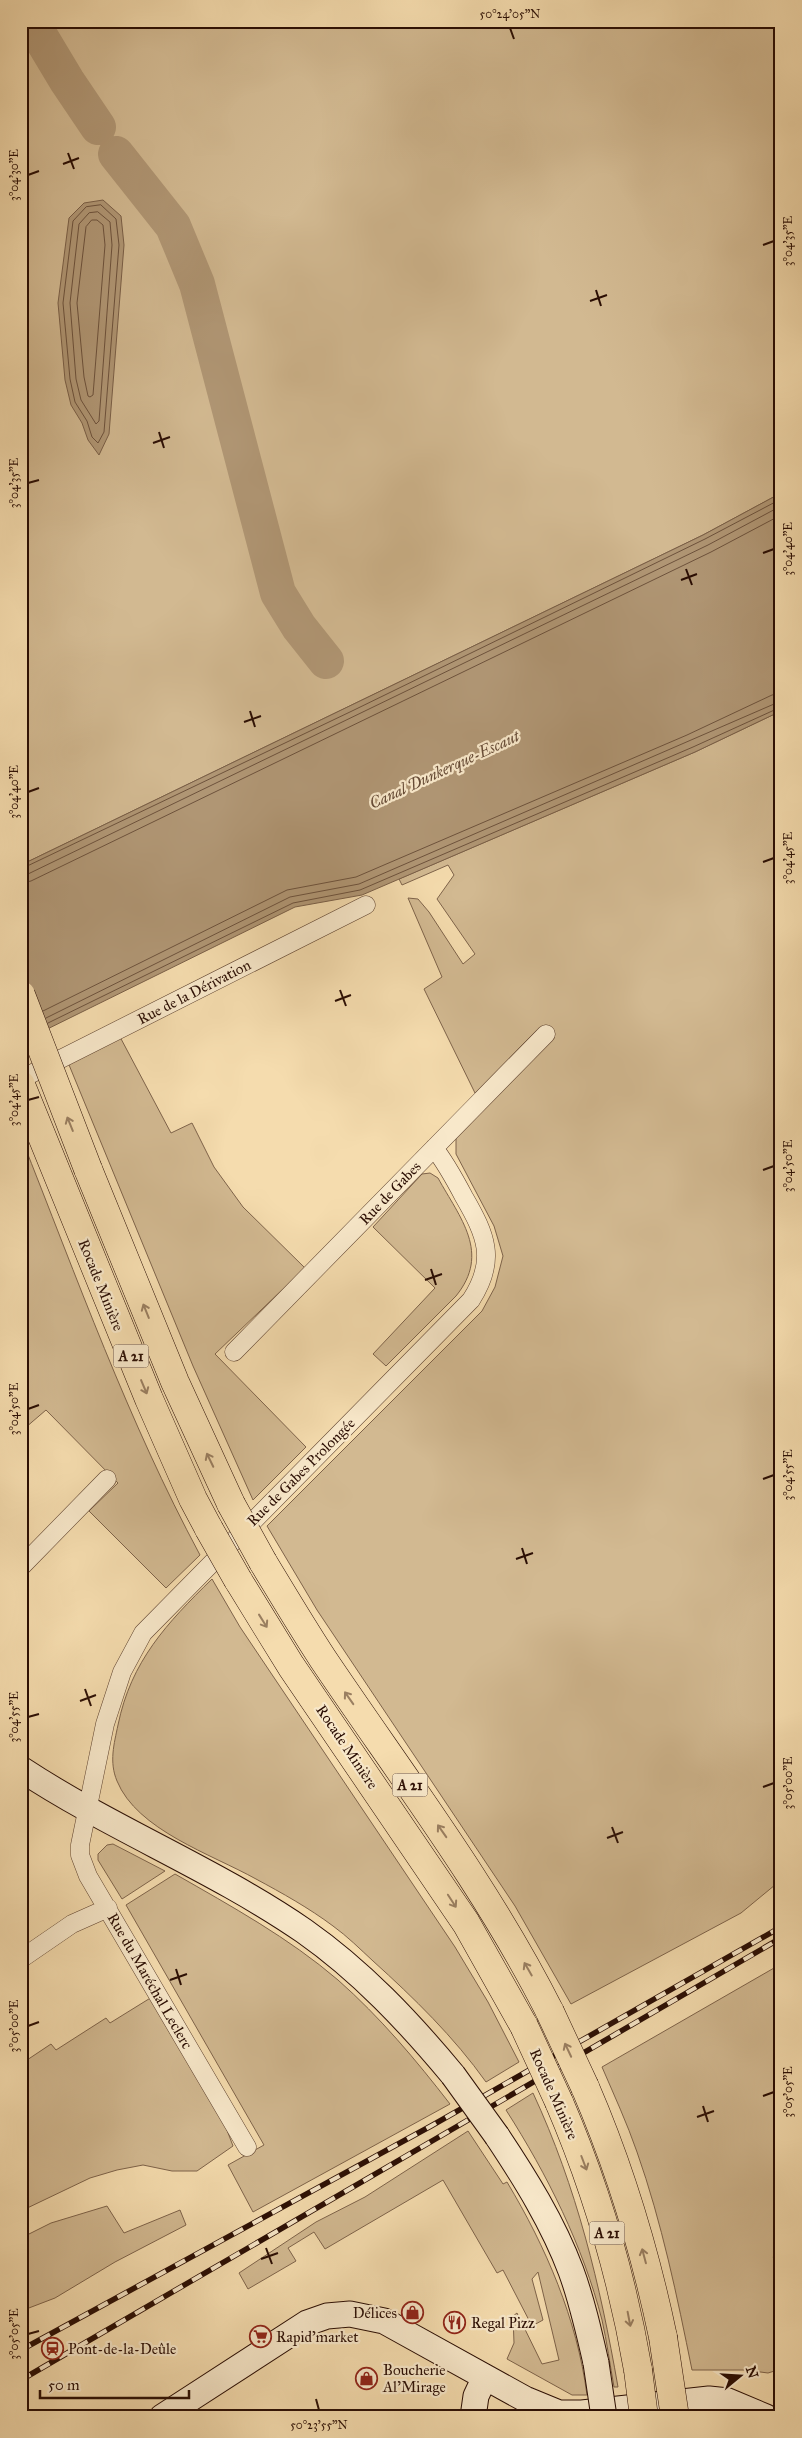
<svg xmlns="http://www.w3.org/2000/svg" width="802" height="2438" viewBox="0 0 802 2438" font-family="'IM FELL Great Primer',serif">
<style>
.green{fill:#d2b991;stroke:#7e634a}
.water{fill:#b09674;stroke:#7a5f47}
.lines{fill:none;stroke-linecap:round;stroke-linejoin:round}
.shore{stroke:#6d523c;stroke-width:1}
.river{stroke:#b09674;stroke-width:36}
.street-casing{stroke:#5d412e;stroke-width:19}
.secondary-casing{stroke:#2a0d03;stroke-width:27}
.highway-casing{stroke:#2a0d03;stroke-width:29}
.street{stroke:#f8e8ca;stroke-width:18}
.secondary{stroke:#f8e8ca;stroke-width:25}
.highway{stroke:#f5dcae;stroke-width:28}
.rail-casing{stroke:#2a0d03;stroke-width:5.5}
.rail{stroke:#f8e8ca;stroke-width:4;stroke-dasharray:11;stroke-linecap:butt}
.secondary-bridge-casing{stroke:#2a0d03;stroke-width:27;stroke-linecap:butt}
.highway-bridge-casing{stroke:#2a0d03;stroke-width:29;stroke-linecap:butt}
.secondary-bridge{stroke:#f8e8ca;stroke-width:25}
.highway-bridge{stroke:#f5dcae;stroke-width:28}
.oneway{stroke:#9a7f61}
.ticks{fill:none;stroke:#2a0d03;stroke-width:2}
.labels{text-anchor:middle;stroke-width:4.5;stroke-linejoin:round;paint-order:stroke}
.shield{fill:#f8e8ca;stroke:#684f3f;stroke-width:1}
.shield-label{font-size:14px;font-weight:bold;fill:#2a0d03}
.street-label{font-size:15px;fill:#2a0d03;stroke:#f8e8ca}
.poi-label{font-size:15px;fill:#2a0d03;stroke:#f8e8ca;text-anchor:start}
.water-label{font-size:16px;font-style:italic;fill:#664b36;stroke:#f8e8ca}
.neatline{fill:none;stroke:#2a0d03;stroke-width:2}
.ticks-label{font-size:12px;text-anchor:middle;fill:#2a0d03}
</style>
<rect width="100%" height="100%" fill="#f5dcae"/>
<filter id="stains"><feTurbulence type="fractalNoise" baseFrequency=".004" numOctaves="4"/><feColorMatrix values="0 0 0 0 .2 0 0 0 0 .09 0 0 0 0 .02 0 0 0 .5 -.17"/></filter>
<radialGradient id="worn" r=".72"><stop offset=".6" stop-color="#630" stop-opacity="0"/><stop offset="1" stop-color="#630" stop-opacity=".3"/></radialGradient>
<path class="green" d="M 21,21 L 781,21 L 781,493 L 703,535 L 21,865 Z
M 781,711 L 781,1880 L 741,1913 L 571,2004 L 515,1906 L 317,1610 L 267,1526 L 482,1311 L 495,1287 L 503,1256 L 494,1226 L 456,1154 L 456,1136 L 549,1043 L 537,1030 L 475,1093 L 424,989 L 442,977 L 408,898 L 418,899 L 429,912 L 463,964 L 475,954 L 437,899 L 454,875 L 448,865 L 402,885 L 399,879 L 695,752 Z
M 119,1035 L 171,1133 L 192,1123 L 214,1167 L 243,1207 L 305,1268 L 215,1354 L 306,1447 L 253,1500 L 193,1366 L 67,1060 Z
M 21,1137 C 77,1278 128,1421 200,1555 L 166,1588 L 89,1511 L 118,1483 L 46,1410 L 25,1428 L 21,1422 Z
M 430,1173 L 438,1178 C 460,1218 491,1253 456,1296 L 386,1366 L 373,1354 L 435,1288 L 373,1227 L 422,1174 Z
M 212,1579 L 240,1627 L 455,1947 L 488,2002 L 519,2062 L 486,2082 C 454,2037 414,1998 373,1961 C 360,1949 347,1936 333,1926 C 309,1908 282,1893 256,1879 C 211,1854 137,1830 117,1781 C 109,1762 114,1744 118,1725 C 131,1661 167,1623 212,1579 Z
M 113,1844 L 165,1871 L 122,1899 L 98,1860 L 98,1854 L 107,1845 Z
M 175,1874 C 231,1906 289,1938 338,1980 C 380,2017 416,2060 450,2104 L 253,2212 L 228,2165 L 264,2145 L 126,1905 Z
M 781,1964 L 781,2248 L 773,2257 L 781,2268 L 781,2369 L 768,2373 L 745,2370 L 692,2370 C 677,2296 662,2223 637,2152 C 627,2123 614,2095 602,2067 Z
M 152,1997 L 222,2117 L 233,2146 L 197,2171 L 172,2171 L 143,2165 L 117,2170 L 90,2178 L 21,2211 L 21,2064 L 51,2044 L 56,2050 L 106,2018 L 110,2023 Z
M 533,2093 C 577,2188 600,2284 618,2387 L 614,2387 C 610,2365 607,2342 602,2320 C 583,2246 547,2174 506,2110 Z
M 468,2131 L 503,2184 L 507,2182 C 546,2247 577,2319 587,2395 L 572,2395 L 507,2359 L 514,2343 L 513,2316 L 517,2313 L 542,2364 L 559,2360 L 538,2272 L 532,2279 L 543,2320 L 532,2326 L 503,2270 L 497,2273 L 443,2180 L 325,2249 L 314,2232 L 288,2248 L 296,2261 L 248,2289 L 239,2273 L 316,2222 L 365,2197 Z
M 107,2206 L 124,2233 L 180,2210 L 186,2225 L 115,2262 L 55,2298 L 21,2311 L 21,2238 L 51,2223 Z"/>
<path class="water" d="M 103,200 L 121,216 L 124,245 L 109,434 L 99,455 L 88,440 L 82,423 L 71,405 L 65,380 L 58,303 L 69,218 L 84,203 Z
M 781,493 L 781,711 L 695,752 L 362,895 L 295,907 L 21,1042 L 21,865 L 703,535 Z"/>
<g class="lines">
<path class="shore" d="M 101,205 L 116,219 L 119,245 L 104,432 L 98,443 L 92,437 L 87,421 L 75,402 L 70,379 L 63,303 L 73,221 L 86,207 Z
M 98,212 L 110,222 L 112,245 L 99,421 L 96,424 L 81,400 L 76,379 L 70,303 L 79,224 L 89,213 Z
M 92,220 L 97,220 L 103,225 L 105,245 L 93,395 L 90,397 L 88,396 L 84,377 L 77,303 L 86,227 Z
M 21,869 L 352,711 L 705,539 L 781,499
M 21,875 L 28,874 L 708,545 L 781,506
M 21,883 L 31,881 L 711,552 L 781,515
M 43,1011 L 287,890 L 356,877 L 687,735 L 772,695 L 781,693
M 46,1018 L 290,897 L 359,884 L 781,701
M 48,1023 L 293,903 L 360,890 L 693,747 L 781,707"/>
<path class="river" d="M 31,21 L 67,81 L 98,127
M 116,154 L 173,226 L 197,284 L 278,593 L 299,627 L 326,661"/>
<defs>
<path id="street" d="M 21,1079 L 366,905
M 234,1352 L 546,1034
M 21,1567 L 107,1479
M 21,1959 L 72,1924 L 108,1908
M 247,2147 L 88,1876 L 80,1855 L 80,1845 L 105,1724 L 122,1672 L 143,1633 L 471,1300 C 497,1260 486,1235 464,1197 C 455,1180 446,1163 434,1148"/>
<path id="secondary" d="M 21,1769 C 112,1829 214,1869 304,1931 C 361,1971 409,2022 453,2075
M 497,2136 C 525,2178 553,2223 571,2271 C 582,2301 589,2332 596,2363
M 162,2417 L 307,2323 L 327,2316 L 350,2314 L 384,2321 L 525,2399 L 559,2413 L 582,2413 L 709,2399 L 728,2401 L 766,2417
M 473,2417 L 476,2396 L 485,2377"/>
<path id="highway" d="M 21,1085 L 149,1399 L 193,1499 L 209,1529
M 88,1169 L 175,1382 L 231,1504
M 263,1562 C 283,1595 302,1627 323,1659 C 401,1775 487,1887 550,2012
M 238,1580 L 291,1666 L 466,1923 L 524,2026
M 585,2087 C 620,2168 645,2251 663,2337
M 559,2102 C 596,2188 622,2277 638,2370"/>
</defs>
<use href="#street" class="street-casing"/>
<use href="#secondary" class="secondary-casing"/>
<use href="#highway" class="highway-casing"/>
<use href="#street" class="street"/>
<use href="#secondary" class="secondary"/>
<use href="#highway" class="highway"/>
<defs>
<path id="rail" d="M 21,2350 L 431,2126 L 781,1927
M 21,2380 L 781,1938"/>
</defs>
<use href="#rail" class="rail-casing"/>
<use href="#rail" class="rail"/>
<defs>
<path id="secondary-bridge" d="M 453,2075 L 497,2136
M 596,2363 L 604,2417"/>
<path id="highway-bridge" d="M 21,995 L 88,1169
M 231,1504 L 263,1562
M 209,1529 L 238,1580
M 550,2012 L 585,2087
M 524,2026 L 559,2102
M 663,2337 L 675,2417
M 638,2370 L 644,2417"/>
</defs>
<use href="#secondary-bridge" class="secondary-bridge-casing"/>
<use href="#highway-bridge" class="highway-bridge-casing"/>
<use href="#secondary-bridge" class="secondary-bridge"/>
<use href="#highway-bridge" class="highway-bridge"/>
</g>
<defs><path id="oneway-shaft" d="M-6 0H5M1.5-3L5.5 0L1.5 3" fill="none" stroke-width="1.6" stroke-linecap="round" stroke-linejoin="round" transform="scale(1.25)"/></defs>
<g class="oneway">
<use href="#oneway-shaft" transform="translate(70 1124) rotate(-112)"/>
<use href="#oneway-shaft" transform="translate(146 1311) rotate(-112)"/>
<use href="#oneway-shaft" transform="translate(144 1387) rotate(67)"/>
<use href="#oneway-shaft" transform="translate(210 1460) rotate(-116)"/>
<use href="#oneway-shaft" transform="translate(263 1621) rotate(58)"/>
<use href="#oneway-shaft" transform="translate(349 1698) rotate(-125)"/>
<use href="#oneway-shaft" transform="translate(442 1831) rotate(-125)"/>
<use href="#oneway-shaft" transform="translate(452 1901) rotate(57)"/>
<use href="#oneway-shaft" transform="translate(528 1969) rotate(-120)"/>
<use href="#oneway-shaft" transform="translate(568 2050) rotate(-115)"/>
<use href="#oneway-shaft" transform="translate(584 2163) rotate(69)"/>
<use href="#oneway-shaft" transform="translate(644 2256) rotate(-105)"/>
<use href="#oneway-shaft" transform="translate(629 2319) rotate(79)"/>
</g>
<path class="ticks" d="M 510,28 L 514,39M 68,153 L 74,169M 63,164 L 79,158M 28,175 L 39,171M 763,245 L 774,241M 596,290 L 601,306M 590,301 L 607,295M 159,432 L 164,448M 153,443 L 170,437M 28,483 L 39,480M 763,553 L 774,549M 686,569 L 692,585M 681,580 L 697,574M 250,711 L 255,727M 244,722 L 261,716M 28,792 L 39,788M 763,862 L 774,858M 340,990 L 346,1006M 335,1001 L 351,995M 28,1100 L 39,1097M 763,1170 L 774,1166M 431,1269 L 436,1285M 425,1280 L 442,1274M 28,1409 L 39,1405M 763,1479 L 774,1475M 522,1548 L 527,1564M 516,1559 L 533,1553M 85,1689 L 91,1706M 80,1701 L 96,1695M 28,1717 L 39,1714M 763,1787 L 774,1783M 612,1827 L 618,1843M 607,1838 L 623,1832M 176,1969 L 181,1985M 170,1980 L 187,1974M 28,2026 L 39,2022M 763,2096 L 774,2092M 703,2106 L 708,2122M 697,2117 L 714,2111M 266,2248 L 272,2264M 261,2259 L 278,2253M 28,2334 L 39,2331M 316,2399 L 319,2410"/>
<defs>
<symbol id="shop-ring" viewBox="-11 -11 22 22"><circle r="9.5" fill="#f8e8ca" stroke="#8f2418" stroke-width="1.5"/><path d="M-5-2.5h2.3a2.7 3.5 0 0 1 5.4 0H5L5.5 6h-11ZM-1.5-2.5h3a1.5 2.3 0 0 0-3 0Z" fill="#8f2418"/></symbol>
<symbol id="restaurant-ring" viewBox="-11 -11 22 22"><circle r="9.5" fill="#f8e8ca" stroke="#8f2418" stroke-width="1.5"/><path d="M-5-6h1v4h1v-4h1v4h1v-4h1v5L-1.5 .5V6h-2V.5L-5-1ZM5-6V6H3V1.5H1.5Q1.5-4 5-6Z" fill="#8f2418"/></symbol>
<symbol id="supermarket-ring" viewBox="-11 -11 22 22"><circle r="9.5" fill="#f8e8ca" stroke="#8f2418" stroke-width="1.5"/><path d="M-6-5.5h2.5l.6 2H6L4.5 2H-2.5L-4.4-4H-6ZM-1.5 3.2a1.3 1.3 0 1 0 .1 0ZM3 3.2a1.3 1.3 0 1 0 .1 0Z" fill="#8f2418"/></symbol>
<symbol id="station-ring" viewBox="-11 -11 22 22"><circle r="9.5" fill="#f8e8ca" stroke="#8f2418" stroke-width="1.5"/><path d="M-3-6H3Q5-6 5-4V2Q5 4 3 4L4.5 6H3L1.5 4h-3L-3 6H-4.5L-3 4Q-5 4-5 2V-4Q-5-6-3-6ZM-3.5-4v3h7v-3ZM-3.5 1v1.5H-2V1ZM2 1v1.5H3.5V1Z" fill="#8f2418"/></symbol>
</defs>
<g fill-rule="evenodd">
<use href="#shop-ring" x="400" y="2300" width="25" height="25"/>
<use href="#restaurant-ring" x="442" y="2310" width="25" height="25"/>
<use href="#supermarket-ring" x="248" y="2324" width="25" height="25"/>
<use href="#station-ring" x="40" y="2336" width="25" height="25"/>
<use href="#shop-ring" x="354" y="2366" width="25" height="25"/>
</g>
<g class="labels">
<g class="shield">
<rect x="113.5" y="1344.5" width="35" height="23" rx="4"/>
<rect x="392.5" y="1773.5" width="35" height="23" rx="4"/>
<rect x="589.5" y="2221.5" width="35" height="23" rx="4"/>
</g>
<g class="shield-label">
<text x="131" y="1361">A 21</text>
<text x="410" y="1790">A 21</text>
<text x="607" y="2238">A 21</text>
</g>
<g class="street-label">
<text transform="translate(194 992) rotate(-27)" y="5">Rue de la Dérivation</text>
<text transform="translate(390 1193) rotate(-46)" y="5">Rue de Gabes</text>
<text transform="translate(101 1285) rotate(68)" y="5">Rocade Minière</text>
<text transform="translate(301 1472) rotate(-45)" y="5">Rue de Gabes Prolongée</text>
<text transform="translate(347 1747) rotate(56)" y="5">Rocade Minière</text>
<text transform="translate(150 1981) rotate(60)" y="5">Rue du Maréchal Leclerc</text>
<text transform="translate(554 2094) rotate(66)" y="5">Rocade Minière</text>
</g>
<g class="poi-label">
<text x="397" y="2318" text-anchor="end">Délices</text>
<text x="471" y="2328">Regal Pizz</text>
<text x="276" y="2342">Rapid’market</text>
<text x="68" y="2354">Pont-de-la-Deûle</text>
<text x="383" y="2375">Boucherie<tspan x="383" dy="17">Al'Mirage</tspan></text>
</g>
<g class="water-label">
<text transform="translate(444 769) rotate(-25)" y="6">Canal Dunkerque-Escaut</text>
</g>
</g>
<rect width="802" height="2438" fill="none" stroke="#f5dcae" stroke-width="55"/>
<g transform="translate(740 2376) rotate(72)" stroke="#f8e8ca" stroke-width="4" paint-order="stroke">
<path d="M0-4L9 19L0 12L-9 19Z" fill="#2a0d03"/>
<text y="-8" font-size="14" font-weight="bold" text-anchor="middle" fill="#2a0d03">N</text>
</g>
<path d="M40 2390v8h149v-8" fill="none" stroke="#2a0d03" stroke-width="2.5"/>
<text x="48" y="2390" font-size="15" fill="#2a0d03" stroke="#f8e8ca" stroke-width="4" paint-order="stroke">50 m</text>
<rect x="28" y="28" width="746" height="2382" class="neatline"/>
<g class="ticks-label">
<text x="510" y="18">50°24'05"N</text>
<text transform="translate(14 175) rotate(-90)" y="4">3°04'30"E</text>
<text transform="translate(788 241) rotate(-90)" y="4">3°04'35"E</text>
<text transform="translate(14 483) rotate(-90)" y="4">3°04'35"E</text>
<text transform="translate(788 549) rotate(-90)" y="4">3°04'40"E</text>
<text transform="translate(14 792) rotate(-90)" y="4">3°04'40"E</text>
<text transform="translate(788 858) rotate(-90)" y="4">3°04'45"E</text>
<text transform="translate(14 1100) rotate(-90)" y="4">3°04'45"E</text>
<text transform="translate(788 1166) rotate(-90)" y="4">3°04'50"E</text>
<text transform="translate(14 1409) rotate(-90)" y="4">3°04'50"E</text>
<text transform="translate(788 1475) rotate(-90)" y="4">3°04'55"E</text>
<text transform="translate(14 1717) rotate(-90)" y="4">3°04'55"E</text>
<text transform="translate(788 1783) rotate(-90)" y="4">3°05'00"E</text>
<text transform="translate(14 2026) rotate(-90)" y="4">3°05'00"E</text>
<text transform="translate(788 2092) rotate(-90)" y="4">3°05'05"E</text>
<text transform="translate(14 2334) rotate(-90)" y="4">3°05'05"E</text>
<text x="319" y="2429">50°23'55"N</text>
</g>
<rect width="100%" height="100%" filter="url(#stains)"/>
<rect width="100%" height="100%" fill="url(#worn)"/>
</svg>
